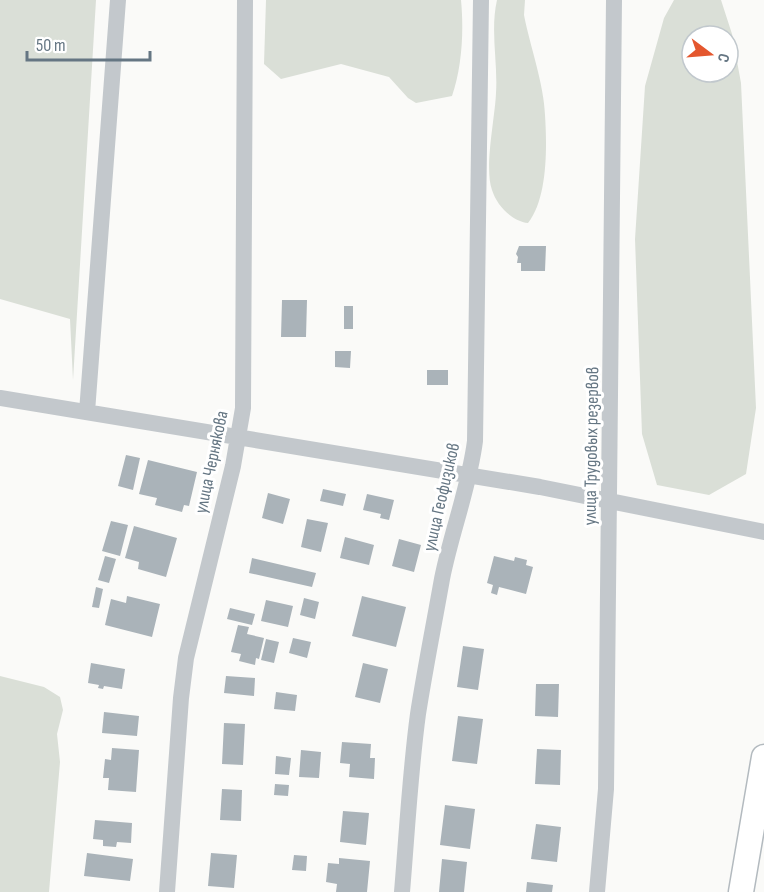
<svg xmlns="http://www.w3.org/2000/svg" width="764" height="892" viewBox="0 0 764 892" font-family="'Sofia Sans Condensed',sans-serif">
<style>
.green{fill:#dadfd7;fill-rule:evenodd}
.building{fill:#aab3b9}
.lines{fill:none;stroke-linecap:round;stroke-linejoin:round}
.secondary-casing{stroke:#b3babf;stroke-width:27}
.street{stroke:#c3c8cc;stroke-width:16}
.secondary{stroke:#fff;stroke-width:24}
.labels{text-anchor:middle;stroke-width:6;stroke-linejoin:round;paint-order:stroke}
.street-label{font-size:18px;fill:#657683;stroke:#fff}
</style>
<rect width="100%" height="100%" fill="#fafaf8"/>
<path class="green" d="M 0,0 L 96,0 L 73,380 L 70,319 L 0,299 Z
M 266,0 L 461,0 C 464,31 462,67 452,96 L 416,103 L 408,98 L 389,77 L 341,64 L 281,79 L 264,64 Z
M 497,0 L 525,0 L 524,15 C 530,46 544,84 545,115 C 547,146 548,198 528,223 C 512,221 497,206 492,190 C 484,168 495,118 496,93 C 498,62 490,31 497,0 Z
M 674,0 L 721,0 L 732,34 L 741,83 L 756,408 L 746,474 L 709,495 L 657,485 L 642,434 L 635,239 L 645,86 L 664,18 ZM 692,36 L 728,36 L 728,72 L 692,72 Z
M 0,676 L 44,687 L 60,697 L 63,710 L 57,734 L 60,762 L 49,892 L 0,892 Z"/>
<path class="building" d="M 519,246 L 546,246 L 545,271 L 521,271 L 521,263 L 517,263 L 518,257 L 516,254 Z
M 282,300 L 307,300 L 306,337 L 281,337 Z
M 344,306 L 353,306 L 353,329 L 344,329 Z
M 335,351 L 351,351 L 350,368 L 335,367 Z
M 427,370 L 448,370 L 448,385 L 427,385 Z
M 126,455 L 140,458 L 133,490 L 118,486 Z
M 148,460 L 197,472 L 189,506 L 184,505 L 182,512 L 155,505 L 157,498 L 139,494 Z
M 323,489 L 346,494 L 343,506 L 320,501 Z
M 268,493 L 290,499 L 283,524 L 262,518 Z
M 367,494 L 394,500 L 389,520 L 380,518 L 381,514 L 363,510 Z
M 307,519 L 328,523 L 321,552 L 301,547 Z
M 111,521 L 128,525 L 120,556 L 102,551 Z
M 134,526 L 177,538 L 166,577 L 138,569 L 139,562 L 125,558 Z
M 345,537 L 374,545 L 369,565 L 340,558 Z
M 399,539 L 421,545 L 414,572 L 392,566 Z
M 105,556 L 116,559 L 109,583 L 98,580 Z
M 494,556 L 514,561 L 515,557 L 527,560 L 526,565 L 533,567 L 526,594 L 499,587 L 497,595 L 491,593 L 493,585 L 487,583 Z
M 252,558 L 316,573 L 312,587 L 249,573 Z
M 96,587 L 103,589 L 99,608 L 92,607 Z
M 127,596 L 160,604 L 152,637 L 105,625 L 111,599 L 126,603 Z
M 362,596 L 406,607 L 396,647 L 352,636 Z
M 304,598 L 319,602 L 315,619 L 300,615 Z
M 266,600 L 293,606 L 288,627 L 261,621 Z
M 230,608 L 255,614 L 252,625 L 227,619 Z
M 238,625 L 249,627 L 247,634 L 264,638 L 259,659 L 256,658 L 255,665 L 239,661 L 241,654 L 231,652 Z
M 293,638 L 311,642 L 307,658 L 289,653 Z
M 266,639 L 279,642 L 274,663 L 261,660 Z
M 463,646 L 484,649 L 478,690 L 457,687 Z
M 91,663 L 125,669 L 122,689 L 104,686 L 103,689 L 98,688 L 99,685 L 88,683 Z
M 363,663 L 388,669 L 380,703 L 355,697 Z
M 226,676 L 255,678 L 254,696 L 224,693 Z
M 536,684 L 559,684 L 558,717 L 535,716 Z
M 276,692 L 297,695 L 295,711 L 274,709 Z
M 104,712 L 139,716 L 137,736 L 102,733 Z
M 458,716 L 483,719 L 477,764 L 452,761 Z
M 224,723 L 245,724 L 243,765 L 222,764 Z
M 342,742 L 371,744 L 370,758 L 375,758 L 374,779 L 349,777 L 350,764 L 340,763 Z
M 112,748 L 139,750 L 136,792 L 108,790 L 109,778 L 103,778 L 105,759 L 111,760 Z
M 537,749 L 561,750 L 560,785 L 535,784 Z
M 301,750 L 321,752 L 319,778 L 299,777 Z
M 276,756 L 291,758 L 289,775 L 275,774 Z
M 275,784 L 289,785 L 288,796 L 274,795 Z
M 222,789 L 242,790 L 241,821 L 220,820 Z
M 445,805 L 475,809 L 470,849 L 440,845 Z
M 343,811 L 369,813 L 366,845 L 340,842 Z
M 95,820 L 132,823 L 131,843 L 117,842 L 116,847 L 103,846 L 103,840 L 93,839 Z
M 536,824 L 561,827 L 557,862 L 531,859 Z
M 87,853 L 133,859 L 130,881 L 84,876 Z
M 211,853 L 237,855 L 234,888 L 208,886 Z
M 294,855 L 307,856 L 306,871 L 292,870 Z
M 339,858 L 370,861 L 367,892 L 336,892 L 337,884 L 326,882 L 328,863 L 339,864 Z
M 442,859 L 467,862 L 464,892 L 439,892 Z
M 527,882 L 553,885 L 552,892 L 526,892 Z"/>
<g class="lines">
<defs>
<path id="secondary" d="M 741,892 L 764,757"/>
</defs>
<use href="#secondary" class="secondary-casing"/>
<path class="street" d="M 0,398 L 540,487 L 764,532
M 87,412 L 118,0
M 167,892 L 181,698 L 186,658 L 233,466 L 243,408 L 245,0
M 402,892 C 407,833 410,773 418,714 C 425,669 434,624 442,579 C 451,533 469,488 475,441 L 481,0
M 597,892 L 606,789 L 614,0"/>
<use href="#secondary" class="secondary"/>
</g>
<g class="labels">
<g class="street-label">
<text transform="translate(591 446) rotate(-89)" y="6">улица Трудовых резервов</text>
<text transform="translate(211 462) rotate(-78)" y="6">улица Чернякова</text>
<text transform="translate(441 497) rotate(-77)" y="6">улица Геофизиков</text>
</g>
</g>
<g transform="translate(710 54) rotate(106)"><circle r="28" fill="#ffffff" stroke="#c1c8cd" stroke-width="1.5"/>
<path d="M0-4.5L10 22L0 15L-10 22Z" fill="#e4572e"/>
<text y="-9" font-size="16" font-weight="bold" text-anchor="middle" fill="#657683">С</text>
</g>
<path d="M27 51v9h123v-9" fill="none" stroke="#657683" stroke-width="3"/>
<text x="36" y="51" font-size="18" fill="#657683" stroke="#ffffff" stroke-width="4.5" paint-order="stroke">50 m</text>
</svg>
